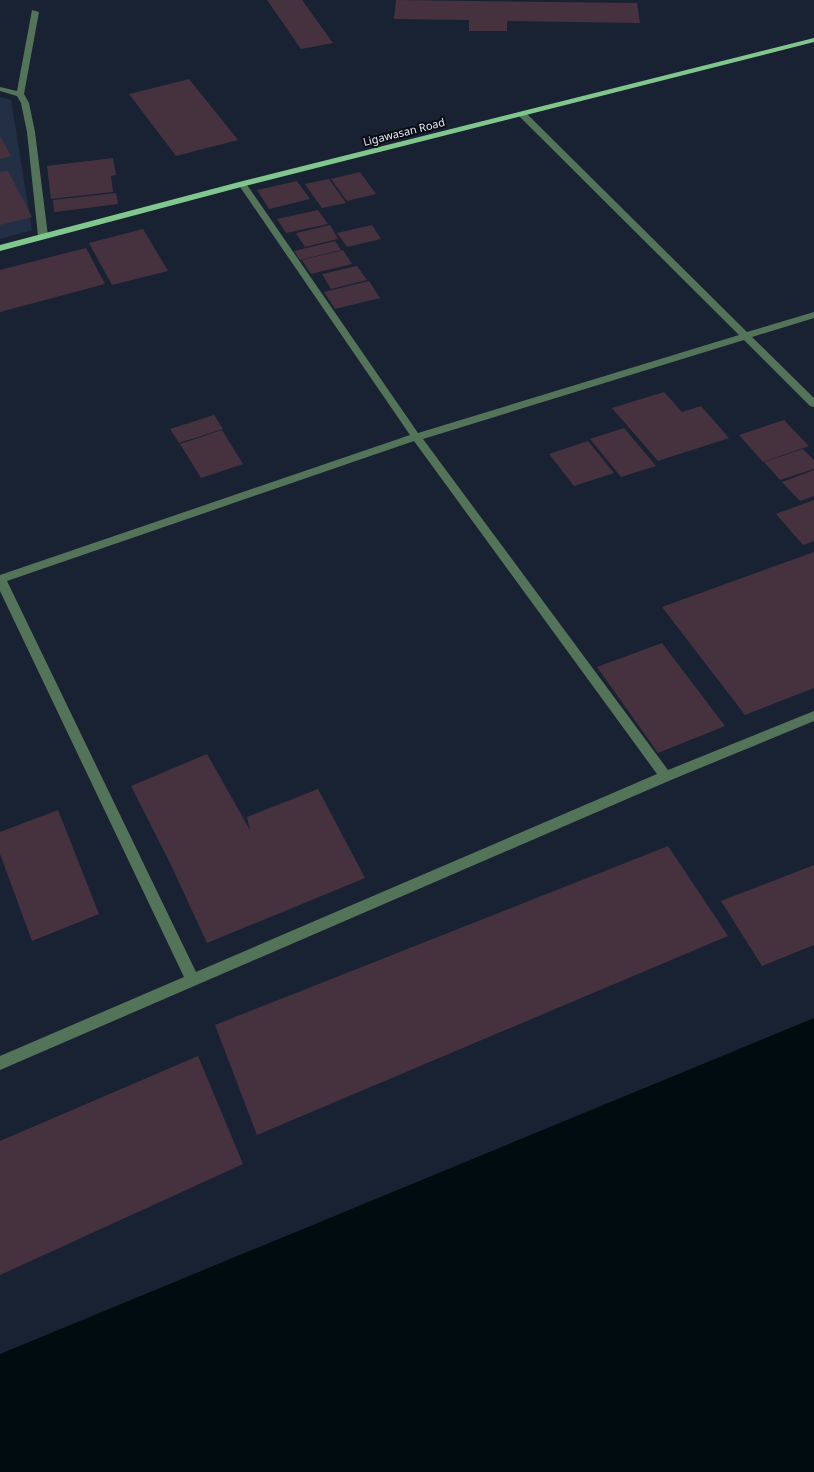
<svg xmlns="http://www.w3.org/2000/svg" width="814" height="1472" viewBox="0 0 814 1472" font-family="'Noto Sans',sans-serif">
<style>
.built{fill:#232f44}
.water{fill:#000c0f}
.building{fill:#46323e}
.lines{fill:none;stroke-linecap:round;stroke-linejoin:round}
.minor{fill:#537458;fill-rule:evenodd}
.major{fill:#80c78d;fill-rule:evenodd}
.labels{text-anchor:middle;stroke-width:4;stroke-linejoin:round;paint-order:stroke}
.far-street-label{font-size:11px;fill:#e1e7f3;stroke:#080c13}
</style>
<rect width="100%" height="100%" fill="#192233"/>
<path class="built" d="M 0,97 L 11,100 L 32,230 L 0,239 Z"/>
<path class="water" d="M 814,1018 L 814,1472 L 0,1472 L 0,1354 Z"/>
<path class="building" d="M 267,0 L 302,0 L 333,43 L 301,49 Z
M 396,0 L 637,3 L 640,23 L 507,21 L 507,31 L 469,31 L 469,20 L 394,19 Z
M 189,79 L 238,140 L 176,156 L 129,94 Z
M 0,136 L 11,156 L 0,159 Z
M 113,158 L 116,175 L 111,176 L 113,192 L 51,199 L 47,166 Z
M 8,171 L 32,217 L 0,225 L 0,172 Z
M 360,172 L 376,194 L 347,201 L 331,179 Z
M 329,179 L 346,203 L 322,208 L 305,184 Z
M 297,181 L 310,199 L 269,209 L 257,190 Z
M 116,193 L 118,204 L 54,212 L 53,200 Z
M 318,210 L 328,224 L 286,233 L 277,219 Z
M 330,225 L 338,239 L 305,247 L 296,233 Z
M 372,225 L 381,239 L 347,247 L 337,233 Z
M 143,229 L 168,271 L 112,285 L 89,243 Z
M 335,241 L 341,250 L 300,260 L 294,251 Z
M 86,248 L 105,284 L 0,312 L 0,270 Z
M 343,250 L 352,264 L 311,274 L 302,260 Z
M 357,266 L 367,280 L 331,289 L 322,274 Z
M 369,281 L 380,298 L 335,309 L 324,292 Z
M 664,392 L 682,412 L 701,406 L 729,438 L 658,461 L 612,408 Z
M 214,415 L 223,429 L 179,443 L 170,429 Z
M 784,420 L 809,446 L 763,462 L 739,435 Z
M 624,428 L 656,466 L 621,477 L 590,439 Z
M 222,430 L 243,464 L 201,478 L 180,444 Z
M 588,441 L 614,473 L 574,486 L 549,454 Z
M 803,449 L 814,460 L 814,469 L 780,480 L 764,462 Z
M 814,470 L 814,496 L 800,501 L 782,482 Z
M 814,500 L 814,541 L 803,545 L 776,514 Z
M 814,552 L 814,688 L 745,715 L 662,607 Z
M 662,643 L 725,726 L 658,753 L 597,667 Z
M 207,754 L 250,830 L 247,817 L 318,789 L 365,878 L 207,943 L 171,865 L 131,786 Z
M 58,810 L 99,914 L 32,941 L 0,854 L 0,832 Z
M 668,846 L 728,936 L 257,1135 L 215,1025 Z
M 814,865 L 814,945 L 762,966 L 721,901 Z
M 198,1056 L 243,1164 L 0,1275 L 0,1141 Z"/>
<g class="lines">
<path class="minor" d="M 32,10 L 39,12 L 24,94 L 29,103 L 35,132 L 48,236 L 43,239 L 38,236 L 27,132 L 21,103 L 17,96 L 0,91 L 0,87 L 17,91 Z
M 519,112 L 525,112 L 747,332 L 814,312 L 814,318 L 752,337 L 814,398 L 814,407 L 810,406 L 744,340 L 423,439 L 668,770 L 814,711 L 814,721 L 671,780 L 0,1070 L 0,1056 L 184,977 L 0,591 L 0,575 L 410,435 L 238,184 L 239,182 L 245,182 L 418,433 L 739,335 L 519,116 ZM 414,441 L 657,774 L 196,972 L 7,581 Z"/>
<path class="major" d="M 814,38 L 814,42 L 245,186 L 0,251 L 0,245 L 239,182 Z"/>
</g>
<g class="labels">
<g class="far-street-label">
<text transform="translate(404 132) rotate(-14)" y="4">Ligawasan Road</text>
</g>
</g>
</svg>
